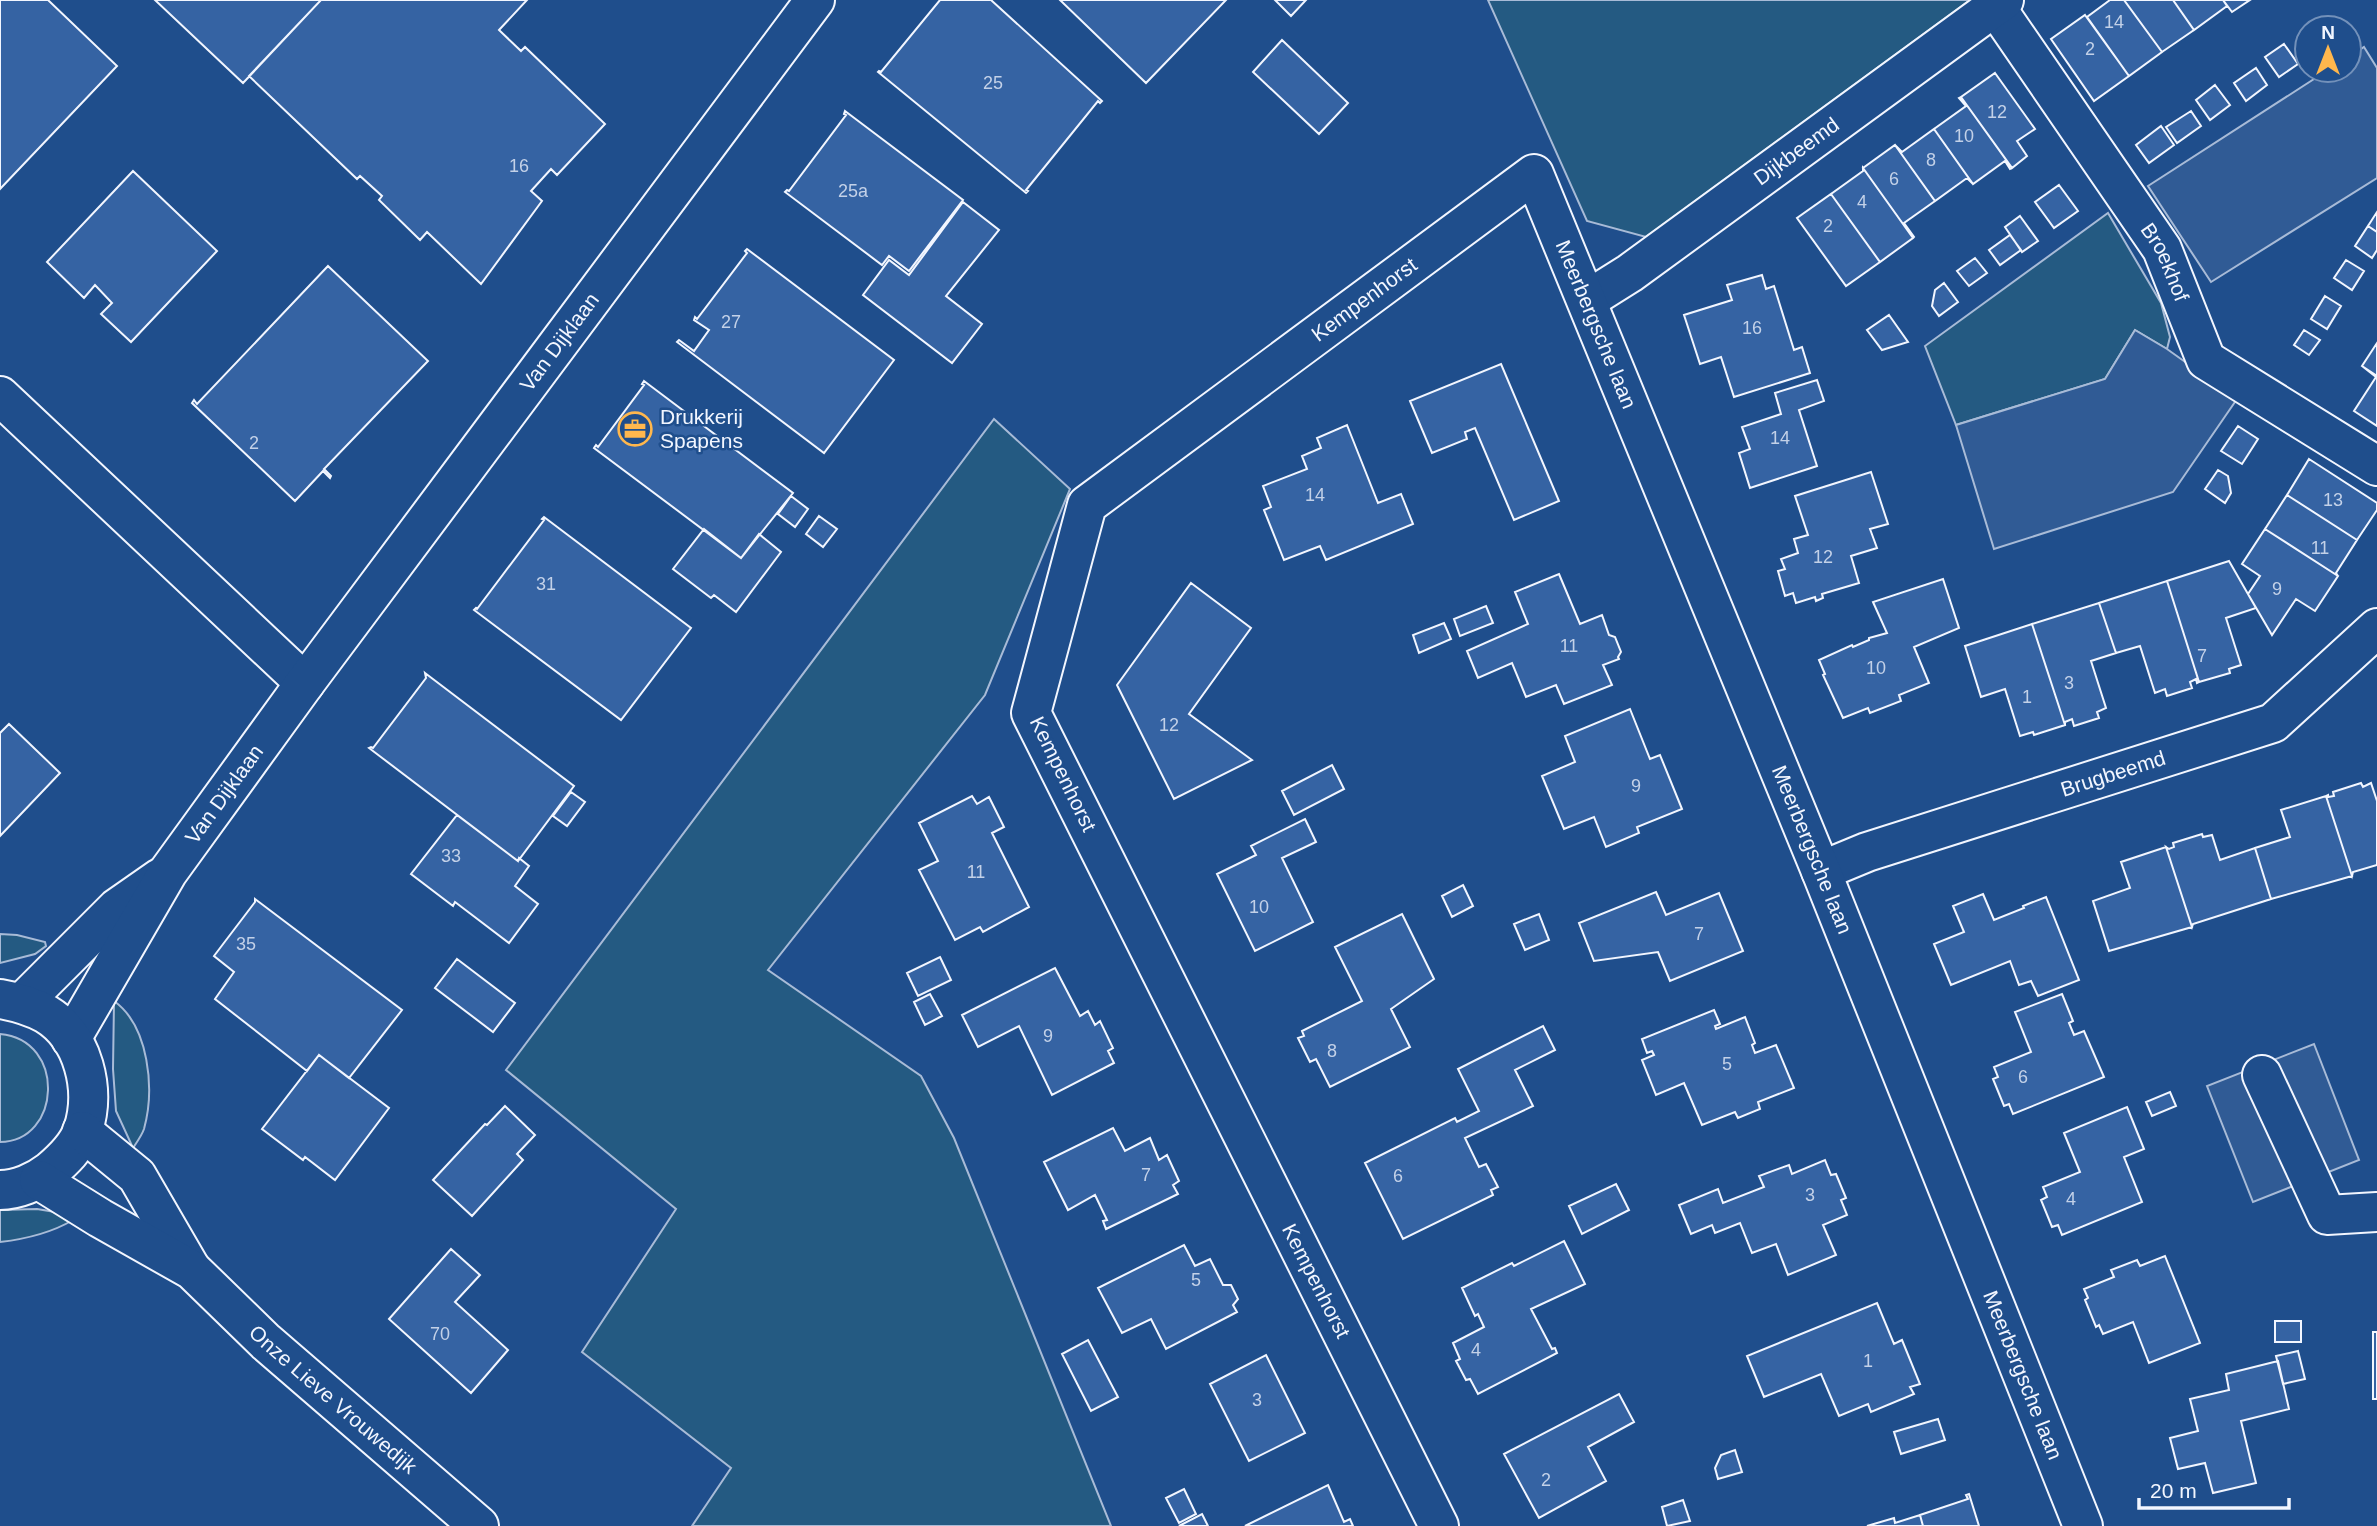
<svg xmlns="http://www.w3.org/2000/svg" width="2377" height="1526" viewBox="0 0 2377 1526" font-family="Helvetica,sans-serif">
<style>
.green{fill:#245a82;stroke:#a8bbd7;stroke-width:2}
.parking{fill:#305b95;stroke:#a8bbd7;stroke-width:2}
.building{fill:#3563a3;stroke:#f2f6ff;stroke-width:2}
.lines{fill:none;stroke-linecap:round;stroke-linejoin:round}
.minor-casing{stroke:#f2f6ff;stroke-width:42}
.major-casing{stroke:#f2f6ff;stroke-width:42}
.minor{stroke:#1f4e8c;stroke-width:38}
.major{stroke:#1f4e8c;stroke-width:38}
.labels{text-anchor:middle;stroke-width:5;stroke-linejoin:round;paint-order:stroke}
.number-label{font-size:18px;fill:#c3d1e8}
.street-label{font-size:21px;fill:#f2f6ff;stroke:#1f4e8c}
.poi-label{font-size:21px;fill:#f2f6ff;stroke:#1f4e8c;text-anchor:start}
</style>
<rect width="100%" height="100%" fill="#1f4e8c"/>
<path class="green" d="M 1488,0 L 1970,0 L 1646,237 L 1587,221 Z
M 2108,213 L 2161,303 L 2170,337 L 2167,349 L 2135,330 L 2105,379 L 1956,425 L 1925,346 Z
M 994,419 L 1070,489 L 985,695 L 768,970 L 921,1076 L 954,1138 L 1111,1526 L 692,1526 L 731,1468 L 582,1352 L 676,1209 L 506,1070 Z
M 0,934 L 17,935 L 45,942 L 46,946 L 35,954 L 0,963 Z
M 114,1001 C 149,1026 155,1089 144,1129 C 142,1135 137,1142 133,1148 L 116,1111 L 113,1069 Z
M 0,1034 C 67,1040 61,1142 0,1142 Z
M 37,1209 L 55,1212 L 73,1220 C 51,1233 26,1239 0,1242 L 0,1210 Z"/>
<path class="parking" d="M 2364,47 L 2377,68 L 2377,178 L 2211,282 L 2148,186 L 2328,70 L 2349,70 L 2349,57 Z
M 2135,330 L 2167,349 L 2237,399 L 2173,492 L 1994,549 L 1956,425 L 2105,379 Z
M 2314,1044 L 2359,1160 L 2253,1202 L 2207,1086 Z"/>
<path class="building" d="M 0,0 L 48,0 L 117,66 L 0,189 Z
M 155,0 L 321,0 L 243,83 Z
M 321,0 L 527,0 L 499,30 L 521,51 L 525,47 L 605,124 L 557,175 L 551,169 L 531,191 L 542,201 L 481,284 L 427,232 L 420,240 L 379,200 L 382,196 L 360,176 L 357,179 L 249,76 Z
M 940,0 L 991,0 L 1102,101 L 1100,103 L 1098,101 L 1026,190 L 1028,191 L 1026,193 L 878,72 L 879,71 L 881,72 Z
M 1060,0 L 1226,0 L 1146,83 Z
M 1275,0 L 1306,0 L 1291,16 Z
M 2110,0 L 2124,0 L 2162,52 L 2129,76 L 2087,17 Z
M 2124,0 L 2173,0 L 2194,30 L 2162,52 Z
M 2173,0 L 2223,0 L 2227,6 L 2194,30 Z
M 2223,0 L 2250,0 L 2232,12 Z
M 2085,15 L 2129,76 L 2094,101 L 2051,39 Z
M 2307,29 L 2307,45 L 2300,35 Z
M 1282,40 L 1348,103 L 1319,134 L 1253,72 Z
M 2284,44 L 2298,64 L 2279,77 L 2265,57 Z
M 2256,68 L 2267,85 L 2246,101 L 2234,83 Z
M 1995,73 L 2035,129 L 2017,141 L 2027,156 L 2012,168 L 1961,97 Z
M 2215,85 L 2230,105 L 2210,120 L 2196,100 Z
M 1961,97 L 2012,168 L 2010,169 L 2005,161 L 1973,184 L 1934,129 L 1966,106 L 1959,98 Z
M 845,111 L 963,200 L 909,271 L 889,256 L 882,265 L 785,192 L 787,190 L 789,191 L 846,115 L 844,114 Z
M 2191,111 L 2201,126 L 2177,143 L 2166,127 Z
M 2161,126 L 2174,145 L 2149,163 L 2136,145 Z
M 1934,129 L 1973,184 L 1967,178 L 1935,201 L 1895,145 L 1902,152 Z
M 1895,145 L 1935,201 L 1904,223 L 1914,237 L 1913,238 L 1863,168 Z
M 1863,168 L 1913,238 L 1880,262 L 1831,194 L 1863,171 Z
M 133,171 L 217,251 L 131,342 L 101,314 L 112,303 L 95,285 L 84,298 L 47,262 Z
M 2059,185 L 2078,211 L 2054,228 L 2035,202 Z
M 1831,194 L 1880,262 L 1846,286 L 1797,218 Z
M 963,202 L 999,230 L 946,296 L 982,324 L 952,363 L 863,295 L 889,260 L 909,275 Z
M 2377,212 L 2377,232 L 2368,226 Z
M 2020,216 L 2038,241 L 2022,252 L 2005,227 Z
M 2368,226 L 2377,232 L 2377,250 L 2372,258 L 2355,246 Z
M 2010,235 L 2021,250 L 2000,265 L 1989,250 Z
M 747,249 L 894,360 L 824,453 L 677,342 L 679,340 L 694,351 L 709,330 L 694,320 L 695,317 L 697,319 L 747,253 L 745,251 Z
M 1975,258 L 1987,273 L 1969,286 L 1957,271 Z
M 2346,260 L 2364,271 L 2352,290 L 2334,278 Z
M 328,266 L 428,361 L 324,469 L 331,476 L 330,478 L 323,471 L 295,501 L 192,403 L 194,400 L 197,404 Z
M 1762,275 L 1766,289 L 1774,286 L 1794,350 L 1802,347 L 1810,373 L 1734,397 L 1721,357 L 1700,364 L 1684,315 L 1732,300 L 1727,285 Z
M 1944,283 L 1958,302 L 1939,316 L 1932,306 L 1935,290 Z
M 2325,296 L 2341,306 L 2327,329 L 2311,319 Z
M 1889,315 L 1908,342 L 1882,350 L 1867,330 Z
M 2304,330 L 2320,340 L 2309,355 L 2294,345 Z
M 2377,343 L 2377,376 L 2362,366 Z
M 1501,364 L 1559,501 L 1514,520 L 1475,428 L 1465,432 L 1467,439 L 1432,453 L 1410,401 Z
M 2362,366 L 2377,376 L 2377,426 L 2354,411 L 2376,377 Z
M 1817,380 L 1824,401 L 1799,410 L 1817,466 L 1750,488 L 1739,453 L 1750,449 L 1742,427 L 1781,414 L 1775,393 Z
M 644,381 L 793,493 L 741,558 L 594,448 L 596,445 L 598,447 L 644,385 L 642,384 Z
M 1347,425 L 1378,503 L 1401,494 L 1413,524 L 1326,560 L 1320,546 L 1284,560 L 1264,510 L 1271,507 L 1263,486 L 1307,469 L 1302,456 L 1321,448 L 1317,438 Z
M 2238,426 L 2258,439 L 2242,464 L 2221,451 Z
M 2309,459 L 2377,503 L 2377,510 L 2357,540 L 2287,495 Z
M 2218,470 L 2228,476 L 2231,493 L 2225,503 L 2205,489 Z
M 1871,472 L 1888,524 L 1870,529 L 1877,548 L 1851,556 L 1859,583 L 1822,594 L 1823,598 L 1816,601 L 1815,597 L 1796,603 L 1793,593 L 1785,596 L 1778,571 L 1785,569 L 1781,559 L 1798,553 L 1794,539 L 1808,535 L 1795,496 Z
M 2287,495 L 2357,540 L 2336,573 L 2338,576 L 2265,529 Z
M 791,496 L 808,509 L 795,527 L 778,514 Z
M 819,516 L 837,529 L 823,547 L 806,534 Z
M 544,517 L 691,628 L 621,720 L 474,610 L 476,608 L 477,609 L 544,520 L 542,519 Z
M 704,529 L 741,558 L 759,534 L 781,552 L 736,612 L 714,595 L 711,598 L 673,569 Z
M 2265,529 L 2338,576 L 2315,611 L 2296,599 L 2272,635 L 2248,594 L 2260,576 L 2242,564 Z
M 2229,561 L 2256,608 L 2226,618 L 2241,665 L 2229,669 L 2230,673 L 2199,682 L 2167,581 Z
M 1559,574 L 1580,624 L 1602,615 L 1609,635 L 1615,637 L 1621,652 L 1618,657 L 1619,659 L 1603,665 L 1612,685 L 1564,704 L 1556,685 L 1526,697 L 1512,663 L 1478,678 L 1467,651 L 1528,624 L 1515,592 Z
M 1943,579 L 1959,628 L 1914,647 L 1929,683 L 1899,695 L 1901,701 L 1870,713 L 1868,708 L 1843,718 L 1823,675 L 1825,674 L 1819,660 L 1852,645 L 1853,647 L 1869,640 L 1869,638 L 1887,633 L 1873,602 Z
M 2167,581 L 2199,682 L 2197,683 L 2196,679 L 2190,682 L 2192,688 L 2167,696 L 2165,689 L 2155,693 L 2140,646 L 2116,653 L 2099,603 Z
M 1191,583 L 1251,628 L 1189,714 L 1252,760 L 1174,799 L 1117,685 Z
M 2099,603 L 2116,653 L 2091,661 L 2106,708 L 2097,712 L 2099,718 L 2074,726 L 2072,719 L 2065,722 L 2065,725 L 2032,624 Z
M 1486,606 L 1493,623 L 1460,636 L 1454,619 Z
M 1444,623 L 1451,639 L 1419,653 L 1413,635 Z
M 2032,624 L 2065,725 L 2034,735 L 2033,732 L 2020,736 L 2005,689 L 1981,697 L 1965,646 Z
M 425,673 L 574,786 L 518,861 L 369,748 L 371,747 L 373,748 L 426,678 Z
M 1630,709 L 1650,759 L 1660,755 L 1682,809 L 1637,827 L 1639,833 L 1606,847 L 1594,817 L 1564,829 L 1542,776 L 1575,762 L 1565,736 Z
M 9,724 L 60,773 L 0,836 L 0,733 Z
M 1332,765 L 1344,789 L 1294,815 L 1282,791 Z
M 2361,783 L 2363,787 L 2371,783 L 2377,801 L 2377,865 L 2353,872 L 2352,876 L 2326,796 L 2328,795 L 2328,797 L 2334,796 L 2333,792 Z
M 571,792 L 585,802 L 567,826 L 553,816 Z
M 972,796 L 977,804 L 989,797 L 1004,827 L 992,833 L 1029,907 L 983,932 L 980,927 L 955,940 L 919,870 L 938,861 L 919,823 Z
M 2326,796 L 2352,876 L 2271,899 L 2255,848 L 2290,837 L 2281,810 Z
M 457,815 L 518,861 L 519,858 L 529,866 L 515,886 L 538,904 L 509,943 L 455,902 L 453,906 L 411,874 Z
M 1305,819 L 1316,842 L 1282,858 L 1313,922 L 1255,951 L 1217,874 L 1256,855 L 1251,846 Z
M 2202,834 L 2203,837 L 2212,835 L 2220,860 L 2255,848 L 2271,899 L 2193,924 L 2192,927 L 2166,847 L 2169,849 L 2174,847 L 2173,843 Z
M 2166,847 L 2192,927 L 2109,951 L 2093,901 L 2130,888 L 2121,862 Z
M 1463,885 L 1473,906 L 1452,917 L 1442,896 Z
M 1656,892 L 1666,915 L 1719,893 L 1743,951 L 1670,981 L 1658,952 L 1594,961 L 1579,923 Z
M 1983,894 L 1994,920 L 2024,908 L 2023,906 L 2046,897 L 2079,980 L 2038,996 L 2031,981 L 2019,985 L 2010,961 L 1951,985 L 1934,944 L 1964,932 L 1953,906 Z
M 255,899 L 402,1010 L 349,1078 L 319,1055 L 307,1071 L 215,999 L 234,972 L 214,956 L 255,902 Z
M 1402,914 L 1434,979 L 1391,1009 L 1410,1047 L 1330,1087 L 1316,1059 L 1310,1062 L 1298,1038 L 1304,1036 L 1302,1031 L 1362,1001 L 1335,947 Z
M 1539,914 L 1549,940 L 1525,950 L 1514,924 Z
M 940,957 L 951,980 L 918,996 L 907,973 Z
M 457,959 L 515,1003 L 493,1032 L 435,988 Z
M 1055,968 L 1080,1016 L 1088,1011 L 1095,1025 L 1100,1021 L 1113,1048 L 1108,1051 L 1114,1063 L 1052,1095 L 1019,1026 L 978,1047 L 962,1015 Z
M 930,994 L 942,1016 L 925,1025 L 914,1002 Z
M 2062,994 L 2073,1021 L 2069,1023 L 2074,1035 L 2084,1031 L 2104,1077 L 2013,1114 L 2009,1104 L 2004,1106 L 1993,1079 L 1998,1077 L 1994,1067 L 2031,1052 L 2015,1012 Z
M 1714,1010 L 1720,1024 L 1715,1026 L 1716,1029 L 1745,1017 L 1755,1043 L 1752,1045 L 1755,1053 L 1776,1045 L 1794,1088 L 1758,1102 L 1760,1109 L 1738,1118 L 1735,1112 L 1702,1125 L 1684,1083 L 1656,1095 L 1642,1060 L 1654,1055 L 1652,1051 L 1647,1053 L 1642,1039 Z
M 1543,1026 L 1555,1050 L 1515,1070 L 1533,1106 L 1465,1138 L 1479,1167 L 1486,1164 L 1498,1187 L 1491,1190 L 1493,1195 L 1403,1239 L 1365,1163 L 1455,1118 L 1457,1122 L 1479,1111 L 1458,1069 Z
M 319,1055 L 389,1108 L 335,1180 L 305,1157 L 303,1160 L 262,1129 Z
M 2170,1092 L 2176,1106 L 2152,1116 L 2146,1102 Z
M 505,1106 L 535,1135 L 517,1154 L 523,1160 L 472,1216 L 433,1180 L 485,1124 L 487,1125 Z
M 2127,1107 L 2144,1149 L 2124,1157 L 2142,1202 L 2062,1235 L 2058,1225 L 2052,1227 L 2041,1200 L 2047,1197 L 2043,1187 L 2080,1172 L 2064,1133 Z
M 1113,1128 L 1125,1151 L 1150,1138 L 1159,1160 L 1167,1155 L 1179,1181 L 1173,1185 L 1178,1194 L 1106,1229 L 1103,1221 L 1107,1220 L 1095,1195 L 1068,1210 L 1044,1162 Z
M 1825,1160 L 1831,1175 L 1836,1174 L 1846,1198 L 1841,1200 L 1847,1215 L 1823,1225 L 1836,1255 L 1788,1275 L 1776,1244 L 1752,1253 L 1740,1223 L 1715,1233 L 1712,1225 L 1691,1234 L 1679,1205 L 1718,1189 L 1723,1203 L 1764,1187 L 1759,1176 L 1789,1165 L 1792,1174 Z
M 1616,1184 L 1629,1210 L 1582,1234 L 1569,1206 Z
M 1564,1241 L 1585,1284 L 1531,1309 L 1552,1349 L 1555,1348 L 1557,1353 L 1478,1394 L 1470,1379 L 1466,1380 L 1456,1361 L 1460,1359 L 1453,1343 L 1484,1327 L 1478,1314 L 1475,1316 L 1462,1288 L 1512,1263 L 1514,1266 Z
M 1184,1245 L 1195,1266 L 1210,1259 L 1223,1285 L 1231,1285 L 1238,1299 L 1233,1305 L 1237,1312 L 1166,1349 L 1151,1319 L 1122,1333 L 1098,1288 Z
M 451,1249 L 480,1275 L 455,1302 L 508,1350 L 471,1393 L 389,1319 Z
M 2165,1256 L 2200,1343 L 2149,1363 L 2133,1322 L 2103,1334 L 2099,1325 L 2096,1327 L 2085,1300 L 2088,1298 L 2084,1289 L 2114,1277 L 2111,1270 L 2137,1260 L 2140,1266 Z
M 1877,1303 L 1894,1344 L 1902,1340 L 1920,1384 L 1910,1387 L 1914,1394 L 1871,1412 L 1868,1404 L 1839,1416 L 1821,1374 L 1764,1397 L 1747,1356 Z
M 2275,1321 L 2301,1321 L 2301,1342 L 2275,1342 Z
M 2373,1332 L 2377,1332 L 2377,1399 L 2373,1399 Z
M 1088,1340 L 1118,1397 L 1091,1411 L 1062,1354 Z
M 2298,1351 L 2305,1379 L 2283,1384 L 2276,1356 Z
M 1266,1355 L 1305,1433 L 1249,1461 L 1210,1384 Z
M 2278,1361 L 2289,1409 L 2241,1421 L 2256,1483 L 2213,1493 L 2205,1463 L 2178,1469 L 2170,1438 L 2198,1431 L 2190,1399 L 2229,1390 L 2226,1374 Z
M 1619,1394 L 1634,1422 L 1588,1447 L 1606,1481 L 1539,1518 L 1504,1454 Z
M 1938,1419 L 1945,1440 L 1901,1454 L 1894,1432 Z
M 1735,1450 L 1742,1472 L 1718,1479 L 1715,1468 L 1721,1455 Z
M 1328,1485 L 1344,1522 L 1350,1519 L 1353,1526 L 1245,1526 Z
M 1184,1489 L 1196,1514 L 1179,1523 L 1166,1498 Z
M 1969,1494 L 1979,1526 L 1923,1526 L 1920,1515 L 1968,1499 L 1966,1495 Z
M 1683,1500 L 1690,1521 L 1667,1526 L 1662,1507 Z
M 1202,1514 L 1208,1526 L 1179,1526 Z
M 1920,1515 L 1923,1526 L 1867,1526 L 1894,1518 L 1895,1523 Z"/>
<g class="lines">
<defs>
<g id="minor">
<path id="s1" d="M 1995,6 L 2162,249 L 2206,360 L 2377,466"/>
<path id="s2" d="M 1587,300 L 1630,273 L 2004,0"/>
<path d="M 0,396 L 305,683"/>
<path id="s3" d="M 1821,871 L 1867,852 L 2273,723 L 2377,628"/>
<path d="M 22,1003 L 117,908 L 160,878"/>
<path id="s4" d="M 71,1039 L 168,872 L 305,683 L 815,0"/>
<path d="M 2262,1075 L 2327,1215 L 2377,1212"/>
<path id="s5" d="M 1439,1526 L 1031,713 L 1087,505 L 1534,174 L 1821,871 L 2083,1526"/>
</g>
<g id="major">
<path d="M 0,999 C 17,1002 31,1006 46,1014 C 84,1037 96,1090 83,1130 C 77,1147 63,1160 50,1171 C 36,1182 17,1190 0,1190"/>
<path d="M 82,1131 L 137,1176 L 191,1269"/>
<path id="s6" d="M 39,1180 L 100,1218 L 192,1270 L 266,1342 L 479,1526"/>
</g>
</defs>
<use href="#minor" class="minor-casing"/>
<use href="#major" class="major-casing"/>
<use href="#minor" class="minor"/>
<use href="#major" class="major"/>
</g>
<defs>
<symbol id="office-ring" viewBox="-11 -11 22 22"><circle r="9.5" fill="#1f4e8c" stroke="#ffb74d" stroke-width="1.5"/><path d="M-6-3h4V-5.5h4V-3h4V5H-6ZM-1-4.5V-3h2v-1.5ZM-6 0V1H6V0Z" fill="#ffb74d"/></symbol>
</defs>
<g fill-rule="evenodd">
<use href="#office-ring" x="616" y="410" width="38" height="38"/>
</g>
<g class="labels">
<g class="number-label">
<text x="2114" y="28">14</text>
<text x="2090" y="55">2</text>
<text x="993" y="89">25</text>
<text x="1997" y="118">12</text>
<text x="1964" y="142">10</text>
<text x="1931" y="166">8</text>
<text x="519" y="172">16</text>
<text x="1894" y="185">6</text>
<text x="853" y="197">25a</text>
<text x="1862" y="208">4</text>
<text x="1828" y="232">2</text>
<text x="731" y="328">27</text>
<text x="1752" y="334">16</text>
<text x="1780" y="444">14</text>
<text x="254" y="449">2</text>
<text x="1315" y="501">14</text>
<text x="2333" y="506">13</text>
<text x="2320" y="554">11</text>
<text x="1823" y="563">12</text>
<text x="546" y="590">31</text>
<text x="2277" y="595">9</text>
<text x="1569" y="652">11</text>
<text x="2202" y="662">7</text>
<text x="1876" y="674">10</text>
<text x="2069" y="689">3</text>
<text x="2027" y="703">1</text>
<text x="1169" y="731">12</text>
<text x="1636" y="792">9</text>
<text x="451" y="862">33</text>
<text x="976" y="878">11</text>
<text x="1259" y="913">10</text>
<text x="1699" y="940">7</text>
<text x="246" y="950">35</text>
<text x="1048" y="1042">9</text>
<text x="1332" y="1057">8</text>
<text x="1727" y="1070">5</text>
<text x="2023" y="1083">6</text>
<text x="1146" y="1181">7</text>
<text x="1398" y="1182">6</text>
<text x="1810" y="1201">3</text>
<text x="2071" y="1205">4</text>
<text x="1196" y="1286">5</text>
<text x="440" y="1340">70</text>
<text x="1476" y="1356">4</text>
<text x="1868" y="1367">1</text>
<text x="1257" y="1406">3</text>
<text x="1546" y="1486">2</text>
</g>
<g class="street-label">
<text dy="7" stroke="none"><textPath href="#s2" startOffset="257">Dijkbeemd</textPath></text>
<text dy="7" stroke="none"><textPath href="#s1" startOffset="308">Broekhof</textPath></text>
<text dy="7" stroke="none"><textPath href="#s5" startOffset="1470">Kempenhorst</textPath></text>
<text dy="7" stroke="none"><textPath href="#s5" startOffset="1844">Meerbergsche laan</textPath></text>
<text dy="7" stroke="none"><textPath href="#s4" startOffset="852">Van Dijklaan</textPath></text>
<text transform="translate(1063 774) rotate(64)" y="7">Kempenhorst</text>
<text dy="7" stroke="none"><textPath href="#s3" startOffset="308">Brugbeemd</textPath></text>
<text dy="7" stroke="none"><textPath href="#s4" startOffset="289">Van Dijklaan</textPath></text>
<text dy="7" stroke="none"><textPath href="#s5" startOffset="2412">Meerbergsche laan</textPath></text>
<text transform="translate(1316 1281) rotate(63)" y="7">Kempenhorst</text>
<text dy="7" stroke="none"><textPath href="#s5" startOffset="2978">Meerbergsche laan</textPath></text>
<text dy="7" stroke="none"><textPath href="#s6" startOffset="369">Onze Lieve Vrouwedijk</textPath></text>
</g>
<g class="poi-label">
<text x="660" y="424">Drukkerij<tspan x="660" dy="24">Spapens</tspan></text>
</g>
</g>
<g transform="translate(2328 49)"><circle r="33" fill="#1f4e8c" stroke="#7391ba" stroke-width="2"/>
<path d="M0-5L12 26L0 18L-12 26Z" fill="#ffb74d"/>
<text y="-10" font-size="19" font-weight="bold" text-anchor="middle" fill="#f2f6ff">N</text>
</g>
<path d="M2139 1498v10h150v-10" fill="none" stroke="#f2f6ff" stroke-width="3.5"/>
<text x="2150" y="1498" font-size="21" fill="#f2f6ff" stroke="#1f4e8c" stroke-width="5" paint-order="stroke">20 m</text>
</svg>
